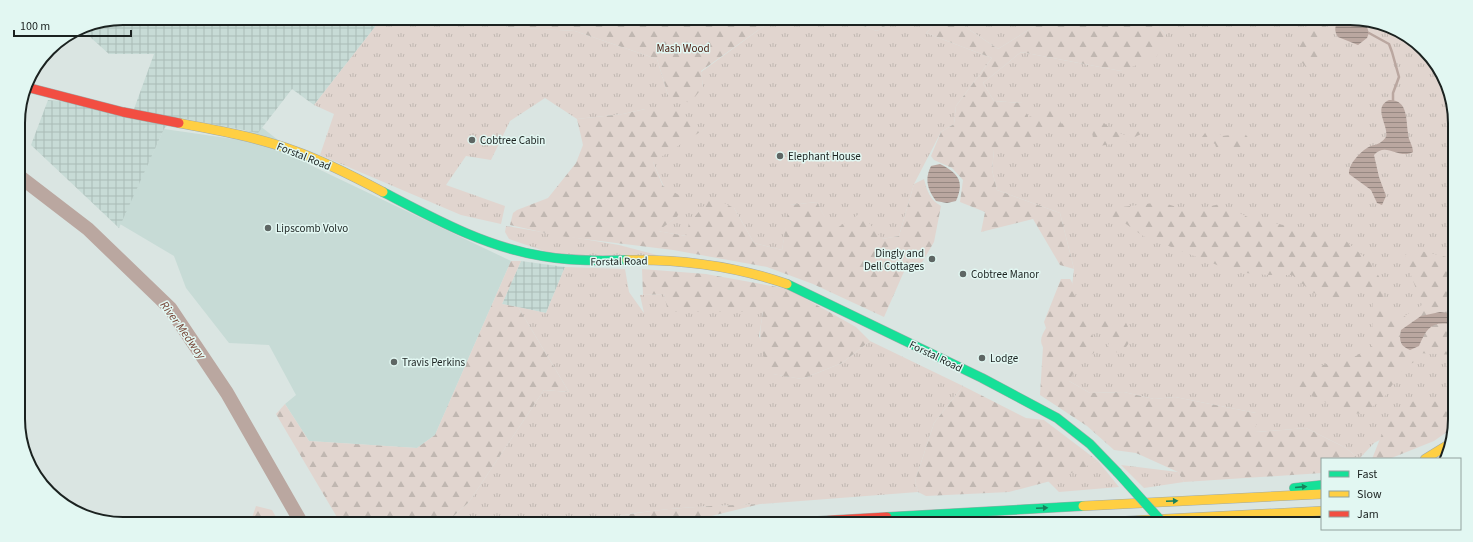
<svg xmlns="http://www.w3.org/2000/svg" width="1473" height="542" viewBox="0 0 1473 542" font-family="'Source Sans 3',sans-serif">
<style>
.built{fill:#c7dbd6}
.industrial{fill:url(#industrial-grid)}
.grass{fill:url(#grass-tufts)}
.forest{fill:url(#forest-firs)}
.water{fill:url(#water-rules)}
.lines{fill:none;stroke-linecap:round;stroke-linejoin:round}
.stream{stroke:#baa7a0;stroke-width:2.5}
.river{stroke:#baa7a0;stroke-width:14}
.fast-casing{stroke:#a1aaa8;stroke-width:10}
.slow-casing{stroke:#a1aaa8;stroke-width:10}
.jam-casing{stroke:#a1aaa8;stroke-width:10}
.fast{stroke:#16e098;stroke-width:9}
.slow{stroke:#ffcf43;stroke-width:9}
.jam{stroke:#f24e42;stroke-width:9}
.fast-bridge-casing{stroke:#a1aaa8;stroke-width:10;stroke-linecap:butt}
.fast-bridge{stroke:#16e098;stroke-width:9}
.oneway{fill:#18815c}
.poi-dot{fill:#5e6664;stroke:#e2f7f2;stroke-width:1.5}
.labels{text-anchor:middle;stroke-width:3;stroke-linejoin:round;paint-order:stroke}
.park-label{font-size:11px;fill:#4e2115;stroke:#e2f7f2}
.poi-label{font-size:11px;fill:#1b2220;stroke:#e2f7f2;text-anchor:start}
.street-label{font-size:11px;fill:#1b2220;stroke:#e2f7f2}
.water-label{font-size:12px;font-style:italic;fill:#784739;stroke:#e2f7f2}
.rim{fill:none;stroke:#1b2220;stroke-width:2}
</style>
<defs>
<pattern id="industrial-grid" width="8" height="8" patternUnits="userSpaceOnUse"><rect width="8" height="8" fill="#c7dbd6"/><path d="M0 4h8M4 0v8" fill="none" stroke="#aabcb7"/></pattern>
<pattern id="grass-tufts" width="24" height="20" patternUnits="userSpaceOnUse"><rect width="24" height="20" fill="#e1d5cf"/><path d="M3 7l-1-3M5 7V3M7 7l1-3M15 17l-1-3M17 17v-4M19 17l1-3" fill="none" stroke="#c0b7b1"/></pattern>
<pattern id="forest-firs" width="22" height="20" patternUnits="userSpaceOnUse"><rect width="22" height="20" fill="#e1d5cf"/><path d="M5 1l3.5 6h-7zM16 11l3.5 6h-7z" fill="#c0b7b1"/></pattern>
<pattern id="water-rules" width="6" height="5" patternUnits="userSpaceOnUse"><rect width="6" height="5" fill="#baa7a0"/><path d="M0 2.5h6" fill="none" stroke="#968882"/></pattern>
</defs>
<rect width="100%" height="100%" fill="#dae5e2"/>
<path class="built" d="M 251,119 L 310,165 L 511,261 L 435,435 L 417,448 L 309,441 L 285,404 L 296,395 L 269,345 L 229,343 L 186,288 L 174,256 L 120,224 L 164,129 L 241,140 Z"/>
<path class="industrial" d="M 123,18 L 382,18 L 314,105 L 292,89 L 258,133 L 175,117 L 164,129 L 119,228 L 31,145 L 48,100 L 134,109 L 154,54 L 109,54 L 80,28 Z
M 521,261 L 565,267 L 546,313 L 502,304 Z"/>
<path class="grass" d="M 382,18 L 491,18 L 508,27 L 575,31 L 657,59 L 668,95 L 703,87 L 701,72 L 775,18 L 841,18 L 877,31 L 899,18 L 941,18 L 926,33 L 992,58 L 956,106 L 954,124 L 941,132 L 914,184 L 899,236 L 882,239 L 831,231 L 817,202 L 790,205 L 782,250 L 754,243 L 734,208 L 686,236 L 657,231 L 677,217 L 653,162 L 645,109 L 623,114 L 577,119 L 545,98 L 510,121 L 491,160 L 466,156 L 446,185 L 505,206 L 501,224 L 461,215 L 320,155 L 334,114 L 314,105 Z
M 952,18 L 1056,18 L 1035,26 L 998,49 Z
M 1153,18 L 1350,18 L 1383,24 L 1429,54 L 1454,109 L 1455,414 L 1389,435 L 1374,443 L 1359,459 L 1346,448 L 1306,428 L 1256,432 L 1256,413 L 1175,397 L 1154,399 L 1124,392 L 1090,393 L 1069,381 L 1067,328 L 1074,269 L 1060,213 L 997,190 L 992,170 L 994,150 L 1022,103 L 994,101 L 983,83 L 1021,52 L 1121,71 L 1166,35 Z
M 506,226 L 619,245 L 657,255 L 588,256 L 550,253 L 509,239 L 505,232 Z
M 565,267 L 625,269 L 629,292 L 644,313 L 640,295 L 664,294 L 669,312 L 763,312 L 759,336 L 773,374 L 802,379 L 842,363 L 870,341 L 963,386 L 934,423 L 915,481 L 918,492 C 866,496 813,500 761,504 C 703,507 642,507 586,524 L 445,524 L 469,502 L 544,390 L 569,392 L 518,307 L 546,313 Z
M 1098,461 L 1119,487 L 1059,492 L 1048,481 Z
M 1121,465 L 1178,472 L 1184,482 L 1144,488 Z"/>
<path class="forest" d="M 491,18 L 775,18 L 701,71 L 703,87 L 690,103 L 668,95 L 657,59 L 575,31 L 508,27 Z
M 841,18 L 899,18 L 877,31 Z
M 941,18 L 952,18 L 998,49 L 1035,26 L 1056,18 L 1153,18 L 1166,35 L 1156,58 L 1121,71 L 1021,52 L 983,83 L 994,101 L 1022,103 L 1028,117 L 1039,115 L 1053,105 L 1058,107 L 1061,124 L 1066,122 L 1069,127 L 1063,138 L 1056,137 L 1055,130 L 1052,126 L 1046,129 L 1039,129 L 1031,139 L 1018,150 L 994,150 L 992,170 L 997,190 L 1060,213 L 1074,269 L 1060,265 L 1033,219 L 981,232 L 985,212 L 960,202 L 963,180 L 952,168 L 934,160 L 931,156 L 941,132 L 954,124 L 956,106 L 992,58 L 926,33 Z
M 1316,18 L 1330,18 C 1328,22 1326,26 1325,30 C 1320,44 1325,63 1309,71 L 1299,59 L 1301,31 L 1307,25 L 1314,22 Z
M 669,107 L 687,117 L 700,132 L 653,162 L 663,186 L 686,199 L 677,217 L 658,231 L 686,236 L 689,223 L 712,197 L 734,208 L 754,243 L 782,250 L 789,205 L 817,202 L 832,231 L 861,213 L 882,239 L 899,236 L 914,184 L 924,179 C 927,191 930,200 941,206 L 934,242 L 917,271 L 906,267 L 884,317 L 813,284 L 767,267 L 673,250 L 559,236 L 510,225 L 513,213 L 517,210 L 548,198 L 576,163 L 583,145 L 577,119 L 623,114 L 645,109 Z
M 1104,123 L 1112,130 L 1127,136 L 1139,131 L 1141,134 L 1125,142 L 1099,146 L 1098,137 L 1093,138 L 1092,132 L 1099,124 Z
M 1208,129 L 1215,130 L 1222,136 L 1231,135 L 1236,130 L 1242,130 L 1250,140 L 1250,144 L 1246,149 L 1239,151 L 1235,148 L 1230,151 L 1229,147 L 1221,151 L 1217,150 L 1215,144 L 1202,137 Z
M 1161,202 L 1189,211 L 1220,204 L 1252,219 L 1310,230 L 1346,241 L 1371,263 L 1381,280 L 1384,308 L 1397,321 L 1422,305 L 1405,259 L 1407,251 L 1417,250 L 1455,259 L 1455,355 L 1418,353 L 1413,363 L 1406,364 L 1383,399 L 1362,414 L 1340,412 L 1322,400 L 1286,385 L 1312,368 L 1356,356 L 1372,346 L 1373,298 L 1355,289 L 1335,303 L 1312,292 L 1292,275 L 1268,275 L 1235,272 L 1143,236 L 1126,224 L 1099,210 Z
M 511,261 L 521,261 L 502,304 L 518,307 L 569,392 L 544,390 L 469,502 L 445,524 L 341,524 L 276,414 L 285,404 L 309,441 L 417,448 L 435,435 Z
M 642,269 L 706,274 L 788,289 L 856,327 L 870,341 L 842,363 L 802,379 L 772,374 C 759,348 758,340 763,312 L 668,312 L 664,294 L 643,295 Z
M 1061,279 L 1070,279 C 1078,291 1073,302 1082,316 L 1087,312 C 1087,329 1097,335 1094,353 L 1079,362 L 1069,381 L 1090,393 L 1124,392 L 1154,399 L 1175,397 L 1256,413 L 1256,432 L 1306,428 L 1346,448 L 1359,459 L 1322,459 L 1322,473 L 1184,482 L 1178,472 L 1136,453 L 1114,450 L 1087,426 L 1040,395 L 1043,347 C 1039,340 1042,335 1046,328 L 1044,322 Z
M 1117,319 L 1124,319 C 1133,336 1134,339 1120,354 L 1116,352 L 1118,342 L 1114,343 L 1112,349 L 1107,348 L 1111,338 L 1102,335 L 1098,330 L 1098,323 L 1102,321 Z
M 963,386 L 1026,418 L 1044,420 L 1098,461 L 1058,479 L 1009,492 L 926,496 L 918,492 L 915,481 L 934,423 Z
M 1418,400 L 1455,403 L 1454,427 L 1434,441 L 1389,459 L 1372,459 L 1385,426 L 1403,404 Z
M 760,504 L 679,524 L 585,524 C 642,508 702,506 760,504 Z
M 256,506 L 272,510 L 280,524 L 250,524 Z"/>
<path class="water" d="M 1342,18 L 1365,21 L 1369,33 L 1367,38 L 1358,45 L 1338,37 C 1333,29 1335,24 1342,18 Z
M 1389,100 C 1408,99 1406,120 1408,133 C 1408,140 1413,145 1413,152 C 1399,160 1386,141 1374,155 L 1379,177 L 1386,196 L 1382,205 L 1377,203 L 1371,190 L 1349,174 C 1348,165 1359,153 1367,148 C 1375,143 1378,147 1386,137 C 1389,125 1372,108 1389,100 Z
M 940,164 C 958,173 965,181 956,201 L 947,203 L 936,201 C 928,190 924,180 931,166 Z
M 1440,312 L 1455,314 L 1455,325 C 1432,320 1427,327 1419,346 L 1410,350 C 1400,346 1399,341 1401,330 L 1421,316 Z"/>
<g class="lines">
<path class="stream" d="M 1369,33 L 1389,44 L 1392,52 L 1399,77 L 1393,93 L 1393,100"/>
<path class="river" d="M 19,176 L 88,229 L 170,308 L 227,393 L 302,524"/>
<defs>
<path id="fast" d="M 383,192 C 433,218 485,247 542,256 C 570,261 599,261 627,260
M 787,284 L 982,378 L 1057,418 L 1090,444 L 1117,472
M 1294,488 L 1322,485
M 887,517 L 1083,506"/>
<path id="slow" d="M 179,123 C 217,130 256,137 292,150 C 324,161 353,176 383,192
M 627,260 C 681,259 735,266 787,284
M 1425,459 L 1451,443
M 1083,506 L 1322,494
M 1067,524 L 1322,511"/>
<path id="jam" d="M 26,87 L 123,112 L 179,123
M 766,524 L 887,517"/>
</defs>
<use href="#fast" class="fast-casing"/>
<use href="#slow" class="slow-casing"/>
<use href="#jam" class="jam-casing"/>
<use href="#fast" class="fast"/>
<use href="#slow" class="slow"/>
<use href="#jam" class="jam"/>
<defs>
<path id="fast-bridge" d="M 1117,472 L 1164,524"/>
</defs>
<use href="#fast-bridge" class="fast-bridge-casing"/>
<use href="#fast-bridge" class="fast-bridge"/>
</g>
<defs><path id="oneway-solid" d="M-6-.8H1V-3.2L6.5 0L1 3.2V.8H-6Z"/></defs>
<g class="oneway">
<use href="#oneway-solid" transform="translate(1301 487) rotate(-5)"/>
<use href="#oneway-solid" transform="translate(1172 501) rotate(-3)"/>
<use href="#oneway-solid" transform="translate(1042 508) rotate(-3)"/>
</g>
<g class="poi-dot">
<circle cx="472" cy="140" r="4"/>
<circle cx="780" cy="156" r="4"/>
<circle cx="268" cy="228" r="4"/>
<circle cx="932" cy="259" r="4"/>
<circle cx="963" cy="274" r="4"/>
<circle cx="982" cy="358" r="4"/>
<circle cx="394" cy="362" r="4"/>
</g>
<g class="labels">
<g class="park-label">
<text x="683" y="52">Mash Wood</text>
</g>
<g class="poi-label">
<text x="480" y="144">Cobtree Cabin</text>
<text x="788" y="160">Elephant House</text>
<text x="276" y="232">Lipscomb Volvo</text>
<text x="924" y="257" text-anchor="end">Dingly and<tspan x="924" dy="13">Dell Cottages</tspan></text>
<text x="971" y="278">Cobtree Manor</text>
<text x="990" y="362">Lodge</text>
<text x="402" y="366">Travis Perkins</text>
</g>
<g class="street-label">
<text transform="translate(304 156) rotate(22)" y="4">Forstal Road</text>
<text transform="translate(619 261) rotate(-1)" y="4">Forstal Road</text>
<text transform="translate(936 356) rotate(26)" y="4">Forstal Road</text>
</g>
<g class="water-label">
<text transform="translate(183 330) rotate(54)" y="4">River Medway</text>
</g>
</g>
<path d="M0 0H1473V542H0ZM123 25H1350A98 98 0 0 1 1448 123V419A98 98 0 0 1 1350 517H123A98 98 0 0 1 25 419V123A98 98 0 0 1 123 25Z" fill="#e2f7f2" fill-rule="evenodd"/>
<path class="rim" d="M123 25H1350A98 98 0 0 1 1448 123V419A98 98 0 0 1 1350 517H123A98 98 0 0 1 25 419V123A98 98 0 0 1 123 25Z"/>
<rect x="1321" y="458" width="140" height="72" fill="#e2f7f2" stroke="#92a29e"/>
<rect x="1329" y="471" width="20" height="6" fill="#16e098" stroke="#92a29e"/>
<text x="1357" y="478" font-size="12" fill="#1b2220">Fast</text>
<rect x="1329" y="491" width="20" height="6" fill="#ffcf43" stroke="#92a29e"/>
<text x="1357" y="498" font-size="12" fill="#1b2220">Slow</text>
<rect x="1329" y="511" width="20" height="6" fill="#f24e42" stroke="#92a29e"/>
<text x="1357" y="518" font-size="12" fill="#1b2220">Jam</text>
<path d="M14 30v6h117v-6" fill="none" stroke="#1b2220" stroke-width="2"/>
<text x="20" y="30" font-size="12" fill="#1b2220" stroke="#e2f7f2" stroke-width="3" paint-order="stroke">100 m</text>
</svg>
